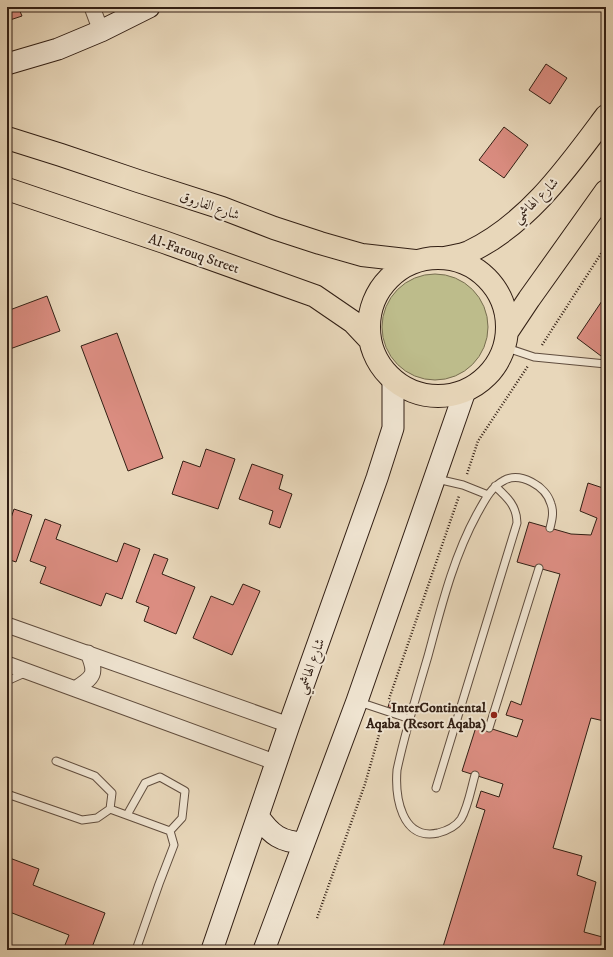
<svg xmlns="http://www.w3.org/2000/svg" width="613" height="957" viewBox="0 0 613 957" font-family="'IM FELL DW Pica',Amiri,serif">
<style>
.green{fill:#bdbc8b;stroke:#786e50}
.building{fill:#db8d81;stroke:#321f14}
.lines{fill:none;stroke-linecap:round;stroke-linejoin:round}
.lane-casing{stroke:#604d3e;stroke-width:9}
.street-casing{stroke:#604d3e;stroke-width:17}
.secondary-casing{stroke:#321f14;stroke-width:23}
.primary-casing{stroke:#321f14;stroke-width:24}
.path{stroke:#321f14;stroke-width:2.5;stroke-dasharray:1 2;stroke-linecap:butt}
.lane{stroke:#f0e5d2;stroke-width:7}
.street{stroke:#f0e5d2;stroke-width:15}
.secondary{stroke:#f0e5d2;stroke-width:21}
.primary{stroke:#e8d7ba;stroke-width:22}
.poi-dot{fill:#8f2418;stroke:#f0e5d2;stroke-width:1.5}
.labels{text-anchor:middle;stroke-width:4;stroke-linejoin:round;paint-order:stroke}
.street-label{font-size:14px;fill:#321f14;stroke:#f0e5d2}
.poi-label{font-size:14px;font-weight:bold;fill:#321f14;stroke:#f0e5d2;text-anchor:end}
</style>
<rect width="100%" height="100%" fill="#e8d7ba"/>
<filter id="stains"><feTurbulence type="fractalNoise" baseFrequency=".005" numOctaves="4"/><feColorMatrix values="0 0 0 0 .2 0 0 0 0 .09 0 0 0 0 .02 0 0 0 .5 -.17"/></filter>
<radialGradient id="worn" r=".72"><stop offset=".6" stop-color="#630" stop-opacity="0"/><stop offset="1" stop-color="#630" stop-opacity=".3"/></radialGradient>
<path class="green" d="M382 327a53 53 0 1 1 106 0a53 53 0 1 1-106 0Z"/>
<path class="building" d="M 7,7 L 25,7 L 19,9 L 22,16 L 7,21 Z
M 36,7 L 47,7 L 37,10 Z
M 546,64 L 567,78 L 550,104 L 529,90 Z
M 504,127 L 528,145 L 504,178 L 479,160 Z
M 606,295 L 606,349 L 601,356 L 577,338 Z
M 47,296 L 60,331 L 7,350 L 7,311 Z
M 117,333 L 163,458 L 128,471 L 81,346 Z
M 206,449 L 235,459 L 218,509 L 172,494 L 183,461 L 200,467 Z
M 252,464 L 283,475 L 279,489 L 292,494 L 280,528 L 269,524 L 273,511 L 239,499 Z
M 588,483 L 606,489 L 606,712 L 604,721 L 591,718 L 553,848 L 582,856 L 577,875 L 596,882 L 584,932 L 606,938 L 606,950 L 442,950 L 485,810 L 476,807 L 481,791 L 499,797 L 503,784 L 462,771 L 477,724 L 517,737 L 523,720 L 506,715 L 511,701 L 521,705 L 560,574 L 517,562 L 529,522 L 571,534 L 591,535 L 597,518 L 580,511 Z
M 14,509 L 32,515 L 16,562 L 7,559 L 7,523 L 9,524 Z
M 45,519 L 61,525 L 56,539 L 117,562 L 124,543 L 140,549 L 122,599 L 106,593 L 101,606 L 40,583 L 46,567 L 30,561 Z
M 154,554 L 168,559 L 162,574 L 195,587 L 176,634 L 144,621 L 149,607 L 136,602 Z
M 243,584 L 260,591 L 232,655 L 193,638 L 211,596 L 233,605 Z
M 390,701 L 396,703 L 394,709 L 388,707 Z
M 7,857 L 39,869 L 33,885 L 105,913 L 91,950 L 63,950 L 69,935 L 7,911 Z"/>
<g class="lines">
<defs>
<path id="lane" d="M 504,347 L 534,357 L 606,364
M 437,479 L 463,485 L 488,495
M 7,681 L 27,672
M 359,702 L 410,719
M 489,728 L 539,568
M 475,775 C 471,789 468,807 461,819 C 456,826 446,831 438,833 C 401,841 395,796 397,770 C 405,732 417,694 428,656 C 441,608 453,558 477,514 C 484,502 490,488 503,481 C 520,471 546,486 551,504 C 554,512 552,520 550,528
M 436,788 L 517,523 C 517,506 507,497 495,486
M 7,794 L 82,820 L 97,818 L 110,809 L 112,793 L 95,776 L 56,761
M 110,809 L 170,831 L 174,845 L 159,884 L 136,950
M 127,815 L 145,783 L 160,777 L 185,791 L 182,818 L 170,831"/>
<path id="street" d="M 92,7 L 101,31
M 7,625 L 289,725
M 7,664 L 277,763
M 75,689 C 94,677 97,674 88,653"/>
<path id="secondary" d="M 7,64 L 58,49 L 101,31 L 149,7
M 258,816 C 271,835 281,842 304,843
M 212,950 L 289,725 L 377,478 L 393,428 L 393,380
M 264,950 L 357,701 L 465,391"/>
<path id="primary" d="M 7,138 L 61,155 L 138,181 L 222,208 L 274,228 L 320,243 L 362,255 L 415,261
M 7,189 L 164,242 L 315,296 L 353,322 L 369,339
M369 327a69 69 0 1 1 138 0a69 69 0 1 1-138 0Z
M 445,258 C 453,256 462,255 469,252 C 528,224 568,167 606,116
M 507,332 L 529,299 L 606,191"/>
</defs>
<use href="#lane" class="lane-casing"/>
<use href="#street" class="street-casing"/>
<use href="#secondary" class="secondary-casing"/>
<use href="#primary" class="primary-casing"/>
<path class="path" d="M 542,345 L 606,246
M 467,474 L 478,441 L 528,366
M 389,699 L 459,496
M 317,918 L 365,784 L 383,721"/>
<use href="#lane" class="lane"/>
<use href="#street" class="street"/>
<use href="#secondary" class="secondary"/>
<use href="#primary" class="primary"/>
</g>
<circle class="poi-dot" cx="494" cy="715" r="4"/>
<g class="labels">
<g class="street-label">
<text transform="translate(535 200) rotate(-45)" y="5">شارع الهاشمي</text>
<text transform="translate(210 205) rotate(19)" y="5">شارع الفاروق</text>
<text transform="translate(194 253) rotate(19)" y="5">Al-Farouq Street</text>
<text transform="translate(310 666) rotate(-70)" y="5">شارع الهاشمي</text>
</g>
<g class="poi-label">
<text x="486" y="712">InterContinental<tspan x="486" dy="16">Aqaba (Resort Aqaba)</tspan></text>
</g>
</g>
<rect width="613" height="957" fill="none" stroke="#e8d7ba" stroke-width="24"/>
<rect x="8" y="8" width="597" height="941" fill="none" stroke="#321f14" stroke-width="2"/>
<rect x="12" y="12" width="589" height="933" fill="none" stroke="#321f14"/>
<rect width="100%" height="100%" filter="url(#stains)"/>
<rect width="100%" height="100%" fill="url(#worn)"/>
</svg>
